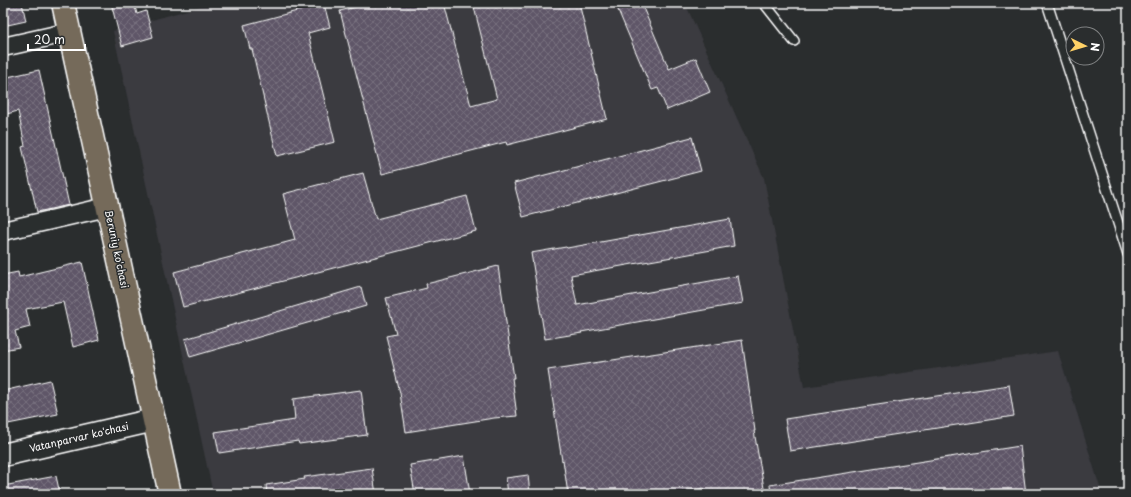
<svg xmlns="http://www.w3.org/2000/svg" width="1131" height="497" viewBox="0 0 1131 497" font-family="'Playpen Sans',sans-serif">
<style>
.built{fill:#3a3a3f}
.building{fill:url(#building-cross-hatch);stroke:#fff}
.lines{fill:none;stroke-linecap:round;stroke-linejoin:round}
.lane-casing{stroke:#fff;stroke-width:12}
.street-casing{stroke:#fff;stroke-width:21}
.secondary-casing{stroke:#fff;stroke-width:25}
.primary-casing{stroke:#fff;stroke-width:25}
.lane{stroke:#2a2d2e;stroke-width:9}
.street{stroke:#2a2d2e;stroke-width:18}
.secondary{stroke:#2a2d2e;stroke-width:22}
.primary{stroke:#746a5a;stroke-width:22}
.labels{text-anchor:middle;stroke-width:3;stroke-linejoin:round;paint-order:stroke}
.street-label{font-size:10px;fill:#fff;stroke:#2a2d2e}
</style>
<defs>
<pattern id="building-cross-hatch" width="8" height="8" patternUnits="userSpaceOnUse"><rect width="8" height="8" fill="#5f5767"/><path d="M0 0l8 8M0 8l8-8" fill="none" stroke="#77707e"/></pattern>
</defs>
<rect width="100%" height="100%" fill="#2a2d2e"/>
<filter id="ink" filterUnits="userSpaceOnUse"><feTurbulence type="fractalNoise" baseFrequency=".025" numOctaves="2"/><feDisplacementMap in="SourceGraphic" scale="8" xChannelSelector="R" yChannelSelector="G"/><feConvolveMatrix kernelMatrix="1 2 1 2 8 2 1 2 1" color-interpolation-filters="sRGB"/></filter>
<g filter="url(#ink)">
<path class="built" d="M 212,3 L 685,3 L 764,178 L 804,387 L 1058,351 L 1102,494 L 213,494 L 113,31 Z"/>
<path class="building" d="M 3,3 L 22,3 L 26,21 L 3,26 Z
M 111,3 L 134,3 L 137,14 L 146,11 L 153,37 L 122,46 Z
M 371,3 L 444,3 L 471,106 L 497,99 L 473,3 L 579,3 L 607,119 L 507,145 L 506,142 L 382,174 L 340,11 Z
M 615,3 L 641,3 L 669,69 L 696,58 L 710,92 L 667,110 L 658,88 L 652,90 Z
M 324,4 L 330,27 L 308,33 L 335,142 L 277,156 L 252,49 L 250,49 L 244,25 Z
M 39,70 L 69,205 L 37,212 L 22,147 L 25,146 L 18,111 L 3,115 L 3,78 Z
M 692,137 L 701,171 L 523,217 L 514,183 Z
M 363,173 L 376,219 L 467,196 L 476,231 L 183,307 L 174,272 L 295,240 L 283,194 Z
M 730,219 L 734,246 L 571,275 L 577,305 L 738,276 L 743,303 L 581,332 L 582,333 L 545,339 L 531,253 L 566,247 L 567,248 Z
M 82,262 L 99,340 L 73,347 L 63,302 L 26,309 L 30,327 L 15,331 L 19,347 L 3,350 L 3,275 L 18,272 L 19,277 Z
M 498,266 L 514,378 L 512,378 L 517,416 L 494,418 L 406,432 L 400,393 L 386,336 L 396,334 L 386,298 L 427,288 L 426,284 Z
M 361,287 L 366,306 L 190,357 L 185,339 Z
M 742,340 L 755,431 L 754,431 L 765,494 L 704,494 L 704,488 L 671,494 L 568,494 L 563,460 L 562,461 L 548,370 Z
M 50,380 L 58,414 L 3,425 L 3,391 Z
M 1009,385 L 1014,416 L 790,451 L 785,419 Z
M 361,390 L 367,435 L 299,444 L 298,441 L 219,453 L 215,432 L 295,420 L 293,399 Z
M 1020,446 L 1026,494 L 937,494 L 936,491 L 920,494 L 771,494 L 770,485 Z
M 464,456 L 470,494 L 415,494 L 410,465 Z
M 372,468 L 376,494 L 267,494 L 266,485 L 305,479 L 304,477 Z
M 528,475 L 530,494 L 508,494 L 506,478 Z
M 56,476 L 60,494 L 3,494 L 3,486 Z"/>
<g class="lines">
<defs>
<path id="lane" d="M 764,3 L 794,41
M 1047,3 L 1128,254"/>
<path id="street" d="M 3,47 L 70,32
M 3,231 L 107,207"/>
<path id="secondary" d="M 3,455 L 154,420"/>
<path id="primary" d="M 63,3 L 170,494"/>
</defs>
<use href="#lane" class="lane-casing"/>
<use href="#street" class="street-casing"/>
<use href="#secondary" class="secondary-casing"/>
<use href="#primary" class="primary-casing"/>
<use href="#lane" class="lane"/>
<use href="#street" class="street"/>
<use href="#secondary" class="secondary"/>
<use href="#primary" class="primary"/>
</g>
</g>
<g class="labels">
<g class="street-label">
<text transform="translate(117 249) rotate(78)" y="4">Beruniy ko'chasi</text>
<text transform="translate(79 437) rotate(-13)" y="4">Vatanparvar ko'chasi</text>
</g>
</g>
<rect width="1131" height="497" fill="none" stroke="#2a2d2e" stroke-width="16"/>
<rect x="8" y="8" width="1115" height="481" fill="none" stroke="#fff" stroke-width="1.5" filter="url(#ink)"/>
<g transform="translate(1085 46) rotate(95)"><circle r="19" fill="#2a2d2e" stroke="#7f8182"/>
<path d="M0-3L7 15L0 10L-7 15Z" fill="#ffd166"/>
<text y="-6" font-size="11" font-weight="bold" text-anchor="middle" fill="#ffffff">N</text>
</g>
<path d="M28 44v6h57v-6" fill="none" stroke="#ffffff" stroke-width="2"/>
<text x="34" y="44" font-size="12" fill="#ffffff" stroke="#2a2d2e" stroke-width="3" paint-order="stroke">20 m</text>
</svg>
